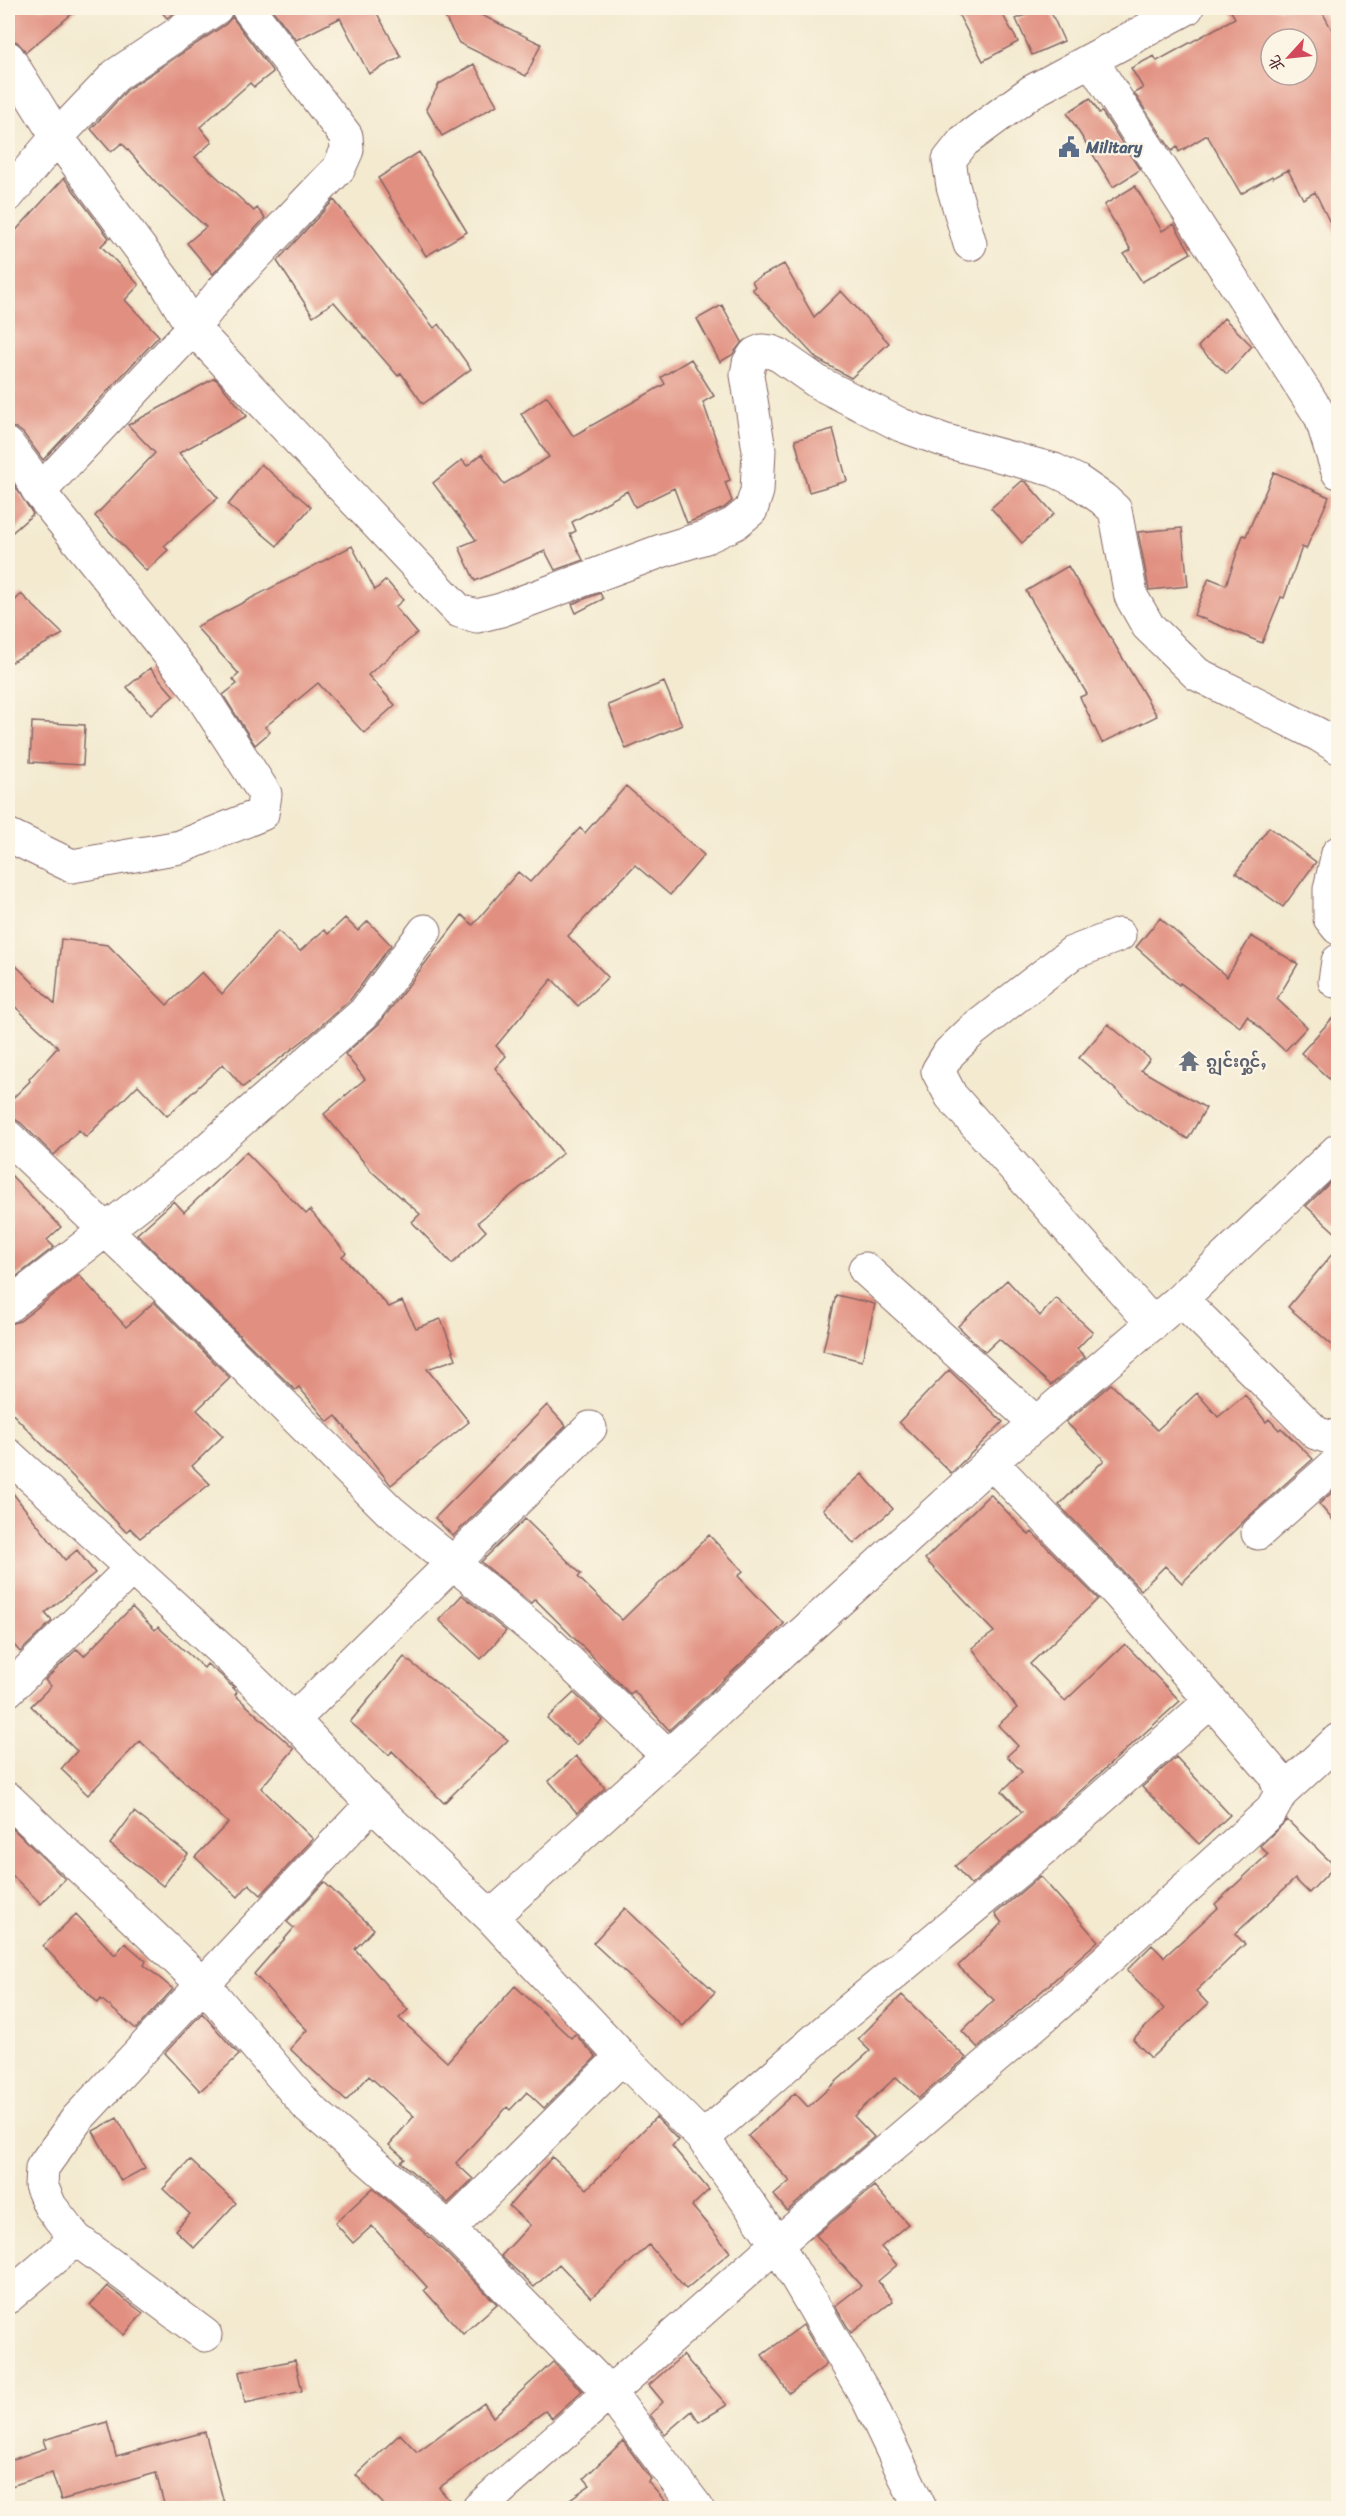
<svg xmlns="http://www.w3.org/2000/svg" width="1346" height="2516" viewBox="0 0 1346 2516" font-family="Sriracha,'LXGW WenKai TC','Noto Sans Myanmar',sans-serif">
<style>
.building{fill:#e18f80;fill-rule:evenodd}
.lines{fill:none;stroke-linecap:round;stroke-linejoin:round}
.street-casing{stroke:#856665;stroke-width:35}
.street{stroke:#fff;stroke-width:33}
.labels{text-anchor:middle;stroke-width:4.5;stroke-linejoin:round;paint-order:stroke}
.service-label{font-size:16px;font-weight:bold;fill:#4e5e75;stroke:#fcf5e5;text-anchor:start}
.worship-label{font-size:16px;font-weight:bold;fill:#5b616d;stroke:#fcf5e5;text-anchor:start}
</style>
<rect width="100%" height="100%" fill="#fcf5e5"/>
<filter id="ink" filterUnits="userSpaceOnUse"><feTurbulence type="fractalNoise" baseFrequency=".0167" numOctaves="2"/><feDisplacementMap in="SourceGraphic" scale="12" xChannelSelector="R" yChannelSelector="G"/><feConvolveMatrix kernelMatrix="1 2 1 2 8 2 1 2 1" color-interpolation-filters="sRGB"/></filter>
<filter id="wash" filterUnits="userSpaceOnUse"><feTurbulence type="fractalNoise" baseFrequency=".008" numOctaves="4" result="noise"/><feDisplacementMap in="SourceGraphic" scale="24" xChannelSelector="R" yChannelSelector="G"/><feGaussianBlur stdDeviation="1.35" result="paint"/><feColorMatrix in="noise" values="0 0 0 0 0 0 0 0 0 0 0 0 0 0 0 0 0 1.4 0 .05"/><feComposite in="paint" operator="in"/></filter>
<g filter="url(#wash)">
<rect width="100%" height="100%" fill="#f3ead0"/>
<g id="blocks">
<path class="building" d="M 8,8 L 79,8 L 26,52 L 17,42 L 8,39 Z
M 158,8 L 183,8 L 167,18 Z
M 271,8 L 374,8 L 401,57 L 369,74 L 340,18 L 296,40 Z
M 440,8 L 467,8 L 541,44 L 526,76 L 459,43 Z
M 955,8 L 999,8 L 1018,42 L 983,61 Z
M 1041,8 L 1049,8 L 1064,41 L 1032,55 L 1016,19 Z
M 1229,8 L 1320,8 L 1338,41 L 1338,239 L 1315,192 L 1303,199 L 1288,170 L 1273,178 L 1272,176 L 1241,194 L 1207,135 L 1179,152 L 1177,147 L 1172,151 L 1134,93 L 1143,88 L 1131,68 L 1154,56 L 1157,61 L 1235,18 ZM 1271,39 L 1307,39 L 1307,75 L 1271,75 Z
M 232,17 L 273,72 L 254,87 L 250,83 L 200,127 L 212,142 L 195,157 L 254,211 L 257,208 L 265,218 L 213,274 L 187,243 L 206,227 L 161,186 L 160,187 L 122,143 L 111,152 L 91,129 L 128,89 L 226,24 Z
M 474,64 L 497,105 L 442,136 L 426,109 L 439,84 Z
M 1090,98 L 1099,113 L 1102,112 L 1140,170 L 1113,187 L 1067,113 Z
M 419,152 L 467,232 L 426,256 L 378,178 Z
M 64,178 L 109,238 L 101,246 L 139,285 L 125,300 L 159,336 L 43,460 L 23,433 L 16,428 L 8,427 L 8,239 Z
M 1135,186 L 1162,231 L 1174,224 L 1191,253 L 1142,282 L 1124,254 L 1131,250 L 1104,205 Z
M 334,200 L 434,328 L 439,324 L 471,369 L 423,404 L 401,373 L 398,376 L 334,302 L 313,316 L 277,261 Z
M 784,264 L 814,317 L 841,291 L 889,343 L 851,378 L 817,359 L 752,289 L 755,287 L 752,281 Z
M 722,305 L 742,342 L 732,355 L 720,362 L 697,319 Z
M 1224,318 L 1252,346 L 1227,374 L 1198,347 Z
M 691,359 L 714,396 L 703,402 L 730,480 L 725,482 L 732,501 L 724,508 L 687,523 L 674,488 L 635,507 L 627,491 L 572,522 L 576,531 L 570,534 L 583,560 L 555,570 L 545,551 L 475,581 L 459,547 L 476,540 L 433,483 L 462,460 L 467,466 L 482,454 L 504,484 L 549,457 L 521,414 L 547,396 L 573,436 L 665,384 L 661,377 Z
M 215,378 L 247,416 L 179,453 L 218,498 L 164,546 L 168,550 L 146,571 L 95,516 L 155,453 L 128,425 Z
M 833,429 L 847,481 L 809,492 L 795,440 Z
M 261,464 L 311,507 L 277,546 L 228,505 Z
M 1274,472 L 1329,497 L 1306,549 L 1302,547 L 1284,598 L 1281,597 L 1262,643 L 1194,615 L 1209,578 L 1226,585 L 1243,535 L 1246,536 Z
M 8,475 L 33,514 L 8,536 Z
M 1022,481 L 1026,482 L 1054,514 L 1022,543 L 991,508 Z
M 1182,528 L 1188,586 L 1149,590 L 1138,532 Z
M 352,546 L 375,590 L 386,580 L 403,600 L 395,607 L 417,633 L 368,675 L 395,705 L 364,733 L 318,683 L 265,727 L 270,732 L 255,745 L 223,695 L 237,684 L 233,679 L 239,674 L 196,627 Z
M 1068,566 L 1157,716 L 1102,743 L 1080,697 L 1087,694 L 1026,591 Z
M 600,593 L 603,599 L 576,613 L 572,604 Z
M 21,594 L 63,634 L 8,664 L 8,608 Z
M 150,668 L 174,696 L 151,715 L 127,687 Z
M 664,682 L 682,725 L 626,749 L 608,705 Z
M 32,722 L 85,725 L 83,765 L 30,762 Z
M 626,786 L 704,855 L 670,895 L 635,865 L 568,936 L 608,977 L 578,1006 L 552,979 L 496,1046 L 506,1056 L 495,1068 L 563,1153 L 478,1222 L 486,1231 L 452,1264 L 412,1222 L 420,1214 L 371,1171 L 324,1114 L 365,1079 L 345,1054 L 379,1024 L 462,915 L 473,925 L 518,872 L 530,882 L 580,828 L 585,833 Z
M 1269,827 L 1316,862 L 1283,907 L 1236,873 Z
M 345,918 L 358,931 L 368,921 L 391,945 L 350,1000 L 309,1036 L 243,1087 L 223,1064 L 167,1116 L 138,1085 L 86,1137 L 79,1130 L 54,1155 L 21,1123 L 8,1115 L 8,1103 L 30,1081 L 29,1079 L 58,1047 L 8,1000 L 8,958 L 55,1004 L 61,939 L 108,945 L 167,1005 L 202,972 L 222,994 L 278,931 L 300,951 L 324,930 L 328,934 Z
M 1160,918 L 1227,977 L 1251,936 L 1298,964 L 1277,999 L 1307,1027 L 1285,1051 L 1247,1016 L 1240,1027 L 1180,983 L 1179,985 L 1136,947 Z
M 1338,1012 L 1338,1087 L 1301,1053 Z
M 1108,1024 L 1150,1059 L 1141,1070 L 1206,1108 L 1188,1139 L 1138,1109 L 1079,1058 Z
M 246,1152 L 306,1214 L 310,1210 L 346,1253 L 342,1256 L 389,1307 L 402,1301 L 416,1328 L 441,1319 L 456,1359 L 427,1369 L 469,1422 L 391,1485 L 336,1416 L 328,1422 L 299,1387 L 295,1390 L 137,1234 L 174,1201 L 184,1212 Z
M 8,1172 L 61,1227 L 47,1240 L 54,1247 L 8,1283 Z
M 1338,1175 L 1338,1235 L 1306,1206 Z
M 1338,1247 L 1338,1350 L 1288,1307 Z
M 79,1275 L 126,1327 L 154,1302 L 230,1378 L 197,1410 L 223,1436 L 192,1466 L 210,1484 L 140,1538 L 130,1528 L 126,1532 L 8,1409 L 8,1324 L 20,1321 Z
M 1007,1280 L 1040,1316 L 1056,1298 L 1093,1332 L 1077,1349 L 1085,1357 L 1051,1385 L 999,1339 L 985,1352 L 958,1326 Z
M 836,1295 L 875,1304 L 862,1361 L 823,1351 Z
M 949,1370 L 1003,1422 L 951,1473 L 899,1422 Z
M 1111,1384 L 1157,1430 L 1197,1393 L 1218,1417 L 1245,1395 L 1266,1422 L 1269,1419 L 1279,1430 L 1281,1428 L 1313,1459 L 1246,1519 L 1182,1583 L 1165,1566 L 1141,1590 L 1059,1505 L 1104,1460 L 1066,1422 Z
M 547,1405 L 566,1426 L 453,1536 L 435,1518 Z
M 862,1474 L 893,1509 L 854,1544 L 823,1509 Z
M 8,1487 L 65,1560 L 77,1550 L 95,1573 L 45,1613 L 52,1621 L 20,1652 L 8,1638 Z
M 1338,1487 L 1338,1526 L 1319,1504 Z
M 990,1494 L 1029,1535 L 1032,1532 L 1098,1599 L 1030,1664 L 1065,1701 L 1125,1644 L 1180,1701 L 1034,1833 L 971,1885 L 955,1866 L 1022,1812 L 1002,1791 L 1022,1772 L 1007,1756 L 1018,1746 L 998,1725 L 1017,1708 L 972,1648 L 994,1632 L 925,1559 Z
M 525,1519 L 581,1574 L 578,1577 L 622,1620 L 709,1535 L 743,1571 L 738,1576 L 784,1624 L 669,1730 L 634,1691 L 630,1694 L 535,1599 L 531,1603 L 481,1562 Z
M 462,1595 L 506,1631 L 481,1659 L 439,1620 Z
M 132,1607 L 155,1630 L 158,1627 L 204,1668 L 207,1664 L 222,1676 L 237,1692 L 235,1695 L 294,1749 L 261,1788 L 313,1839 L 261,1895 L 249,1884 L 238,1897 L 195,1857 L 228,1823 L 140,1741 L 88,1795 L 61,1769 L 77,1751 L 31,1706 L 51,1686 L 45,1680 L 77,1649 L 84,1656 Z
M 404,1657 L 508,1740 L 444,1803 L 392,1751 L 389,1755 L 350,1722 Z
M 574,1693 L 603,1720 L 576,1745 L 547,1718 Z
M 576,1756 L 605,1788 L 577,1813 L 549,1781 Z
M 1176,1757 L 1230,1815 L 1199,1844 L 1142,1787 Z
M 134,1812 L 188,1854 L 163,1886 L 110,1844 Z
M 1287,1820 L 1335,1866 L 1309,1893 L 1295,1879 L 1235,1934 L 1245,1944 L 1196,1991 L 1208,2004 L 1151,2058 L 1133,2039 L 1164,2009 L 1127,1970 L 1152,1945 L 1164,1957 L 1218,1908 L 1215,1904 L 1268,1854 L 1260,1846 Z
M 8,1824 L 65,1879 L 41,1904 L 8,1871 Z
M 1040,1876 L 1098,1941 L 978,2048 L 962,2031 L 994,2000 L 958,1966 L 1002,1923 L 995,1914 Z
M 324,1882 L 374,1929 L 355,1949 L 408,2010 L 399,2018 L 447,2062 L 515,1986 L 571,2038 L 575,2034 L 596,2057 L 544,2108 L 527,2092 L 510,2110 L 507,2107 L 456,2163 L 473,2179 L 448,2203 L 401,2162 L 405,2159 L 389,2145 L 414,2116 L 369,2076 L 346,2101 L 290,2049 L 307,2030 L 254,1974 L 294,1928 L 287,1922 Z
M 625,1908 L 715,1992 L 683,2026 L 593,1943 Z
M 76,1914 L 115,1955 L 125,1943 L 146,1961 L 144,1965 L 173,1989 L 136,2029 L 101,1999 L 98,2003 L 43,1946 Z
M 902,1995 L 966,2058 L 919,2098 L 896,2077 L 854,2116 L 874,2137 L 787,2211 L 774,2195 L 790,2181 L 748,2136 L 795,2093 L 808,2107 L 870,2051 L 858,2039 Z
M 202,2013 L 239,2055 L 200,2091 L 165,2053 Z
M 656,2117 L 678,2140 L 672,2146 L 709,2190 L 692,2206 L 730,2252 L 686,2289 L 649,2245 L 591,2298 L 559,2264 L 534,2287 L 501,2256 L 530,2225 L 509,2206 L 552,2157 L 587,2189 Z
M 117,2118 L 145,2168 L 121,2181 L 93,2131 Z
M 190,2160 L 236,2203 L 194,2248 L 175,2230 L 190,2214 L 163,2189 Z
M 874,2186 L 908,2224 L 881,2247 L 897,2265 L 878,2281 L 893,2301 L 851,2333 L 835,2306 L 861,2286 L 816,2235 Z
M 373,2188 L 436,2243 L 497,2304 L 463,2334 L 424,2290 L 427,2287 L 372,2226 L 353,2243 L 335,2223 Z
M 107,2286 L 143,2313 L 124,2335 L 90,2305 Z
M 803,2325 L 826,2365 L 789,2393 L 762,2355 Z
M 683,2355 L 727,2405 L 699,2422 L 692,2411 L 665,2434 L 650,2415 L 663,2402 L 649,2385 Z
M 295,2360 L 302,2391 L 245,2403 L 239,2372 Z
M 553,2362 L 582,2391 L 552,2418 L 545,2411 L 439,2488 L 456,2508 L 387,2508 L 356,2475 L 400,2434 L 417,2452 L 484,2403 L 493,2417 Z
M 107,2422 L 116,2456 L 205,2432 L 224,2503 L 205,2508 L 165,2508 L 156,2473 L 61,2500 L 52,2473 L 8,2487 L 8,2461 L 46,2448 L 43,2440 Z
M 623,2441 L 651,2479 L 648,2482 L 671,2508 L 557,2508 L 590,2485 L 584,2478 Z"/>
</g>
</g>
<g filter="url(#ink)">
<use href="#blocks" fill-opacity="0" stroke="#856665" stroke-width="1.5"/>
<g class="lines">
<defs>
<path id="street" d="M 8,58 L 57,137 L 166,283 L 193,328 L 459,611 L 477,616 L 501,610 L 661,551 L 706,537 L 734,524 L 751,510 L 757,491 L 759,450 L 747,375 L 749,363 L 755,354 L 762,351 L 771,352 L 779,355 L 819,383 L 901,425 L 946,441 L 1054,470 L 1077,481 L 1103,499 L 1115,510 L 1131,596 L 1148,626 L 1197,674 L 1319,735 L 1338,747
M 1091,60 L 1321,417 L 1338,472
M 8,195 L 57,137 L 116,75 L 216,8
M 970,244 L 953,186 L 949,160 L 964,141 L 1031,92 L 1187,8
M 8,445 L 27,470 L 39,492 L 198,690 L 265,794 L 262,814 L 180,847 L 72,866 L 8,835
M 39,492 L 193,328 L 222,291 L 339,168 L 347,150 L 346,136 L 248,8
M 1338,853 L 1330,889 L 1330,918 L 1338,928
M 1119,935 L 1072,953 L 972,1031 L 949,1053 L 938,1071 L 951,1096 L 1153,1324
M 1335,981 L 1338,961
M 8,1137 L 154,1276 L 390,1511 L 545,1639 L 667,1755
M 865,1269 L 1036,1423
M 1181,1299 L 1316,1433 L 1338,1440
M 8,1306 L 192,1163 L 364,1013 L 425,931
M 8,1455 L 231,1659 L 293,1720 L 372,1804 L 491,1917 L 622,2057 L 703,2138 L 777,2244 L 869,2401 L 920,2508
M 1258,1533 L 1338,1462
M 8,1690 L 132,1568
M 293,1720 L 590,1428
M 1281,1793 L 1338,1740
M 8,1799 L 204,1985 L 309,2108 L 449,2229 L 609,2392 L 697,2508
M 491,1917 L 991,1462 L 1181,1299 L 1338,1150
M 703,2138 L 846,2013 L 1046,1847 L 1210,1702
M 449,2229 L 622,2057
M 8,2297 L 76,2239
M 205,2335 L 76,2239 L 50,2206 L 41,2185 L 42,2168 L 77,2119 L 372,1804
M 479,2508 L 777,2244 L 1057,2005 L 1271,1811 L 1281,1793 L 1275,1775 L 1119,1594 L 991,1462"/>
</defs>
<use href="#street" class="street-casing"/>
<use href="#street" class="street"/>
</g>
</g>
<defs>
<symbol id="civic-bare" viewBox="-9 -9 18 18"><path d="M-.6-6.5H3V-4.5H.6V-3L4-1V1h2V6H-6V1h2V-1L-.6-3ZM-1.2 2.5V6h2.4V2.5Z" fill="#5c6f8a" stroke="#fcf5e5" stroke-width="2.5" paint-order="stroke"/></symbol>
<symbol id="temple-bare" viewBox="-9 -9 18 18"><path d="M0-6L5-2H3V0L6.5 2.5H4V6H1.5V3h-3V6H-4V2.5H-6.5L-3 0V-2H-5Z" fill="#6b7280" stroke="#fcf5e5" stroke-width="2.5" paint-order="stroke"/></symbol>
</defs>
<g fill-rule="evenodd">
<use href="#civic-bare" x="1054" y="132" width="30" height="30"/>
<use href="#temple-bare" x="1174" y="1046" width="30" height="30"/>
</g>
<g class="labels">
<g class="service-label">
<text x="1086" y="153">Military</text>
</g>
<g class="worship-label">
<text x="1206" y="1067">ၵျွင်းႁွင်ႇ</text>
</g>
</g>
<rect width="1346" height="2516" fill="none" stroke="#fcf5e5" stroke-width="30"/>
<g transform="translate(1289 57) rotate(243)"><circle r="28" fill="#fcf5e5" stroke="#b59f9b" stroke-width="1.5"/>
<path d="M0-4.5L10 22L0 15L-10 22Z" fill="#d1495b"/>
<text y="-9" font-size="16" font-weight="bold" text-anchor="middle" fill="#4a1f2b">北</text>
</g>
</svg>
